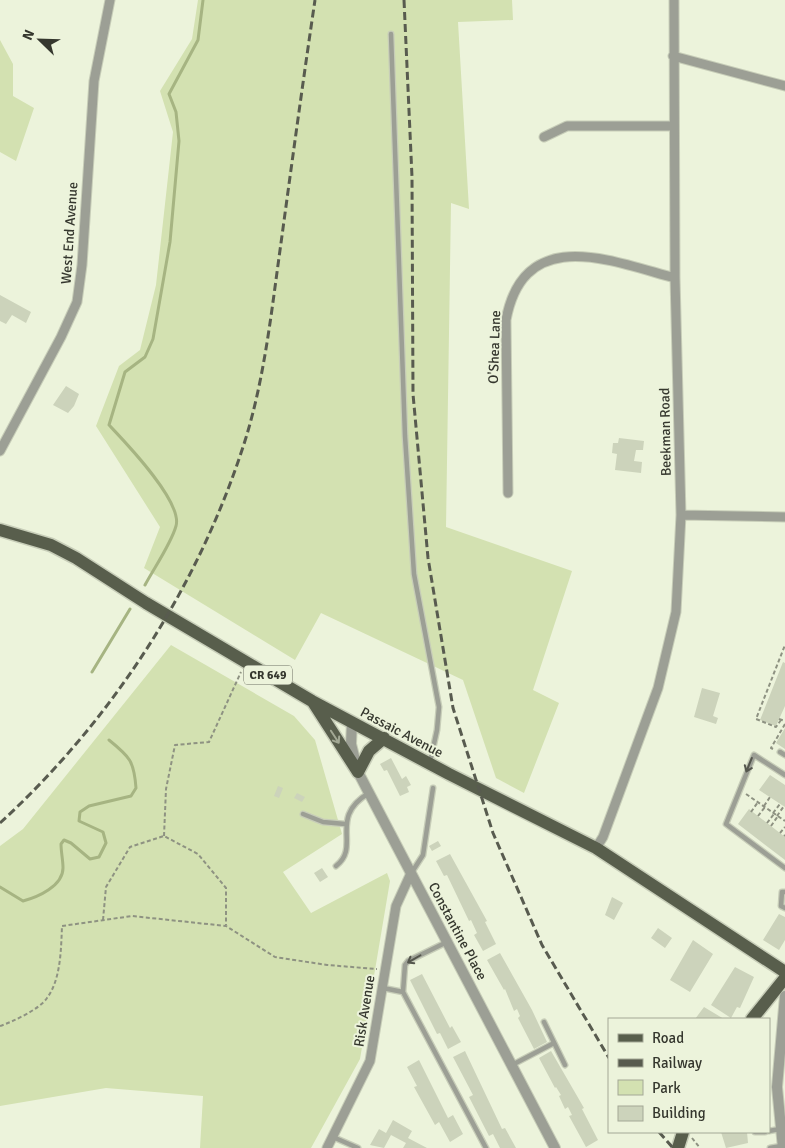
<svg xmlns="http://www.w3.org/2000/svg" width="785" height="1148" viewBox="0 0 785 1148" font-family="Signika,sans-serif">
<style>
.green{fill:#d3e1b1}
.lines{fill:none;stroke-linecap:round;stroke-linejoin:round}
.stream{stroke:#a6b482;stroke-width:3}
.building{fill:#ccd3bb}
.service-casing{stroke:#c7cdb8;stroke-width:7}
.minor-casing{stroke:#c7cdb8;stroke-width:11}
.tertiary-casing{stroke:#c7cdb8;stroke-width:12}
.primary-casing{stroke:#c7cdb8;stroke-width:15}
.path{stroke:#8e9282;stroke-width:2;stroke-dasharray:4 2.5;stroke-linecap:butt}
.service{stroke:#9c9f95;stroke-width:4.5}
.minor{stroke:#9c9f95;stroke-width:9}
.tertiary{stroke:#9c9f95;stroke-width:10}
.primary{stroke:#585e4c;stroke-width:12}
.rail{stroke:#585b4f;stroke-width:3;stroke-dasharray:8 4;stroke-linecap:butt}
.oneway{stroke:#a2a894}
.oneway2{stroke:#54564d}
.labels{text-anchor:middle;stroke-width:4;stroke-linejoin:round;paint-order:stroke}
.shield{fill:#ecf3db;stroke:#6c6f62;stroke-width:1}
.shield-label{font-size:12px;font-weight:bold;fill:#35372e}
.street-label{font-size:14px;fill:#35372e;stroke:#ecf3db}
</style>
<rect width="100%" height="100%" fill="#ecf3db"/>
<path class="green" d="M 198,0 L 512,0 L 513,20 L 458,22 L 469,209 L 451,203 L 446,527 L 572,571 L 533,690 L 559,703 L 524,793 L 496,778 L 463,680 L 321,613 L 295,660 L 144,568 L 160,527 L 96,426 L 119,366 L 140,350 L 156,285 L 173,132 L 160,91 L 192,39 Z
M 0,40 L 13,64 L 13,96 L 34,108 L 16,161 L 0,152 Z
M 171,645 L 294,716 L 315,740 L 342,834 L 283,872 L 311,913 L 387,873 L 390,881 L 360,1059 L 311,1148 L 200,1148 L 203,1096 L 106,1088 L 0,1106 L 0,846 L 23,829 Z"/>
<g class="lines">
<path class="stream" d="M 145,585 C 154,568 171,544 176,526 C 183,502 126,443 109,425 L 125,372 L 145,357 L 153,339 L 170,242 L 179,141 L 176,112 L 169,94 L 198,40 L 203,0
M 92,672 L 130,609
M 0,887 L 23,901 C 38,897 63,886 63,868 C 63,860 61,852 61,844 L 64,840 L 71,843 L 90,859 L 99,857 L 106,843 L 103,832 L 79,821 L 80,812 L 89,806 L 131,796 L 136,788 C 134,761 130,757 109,740"/>
</g>
<path class="building" d="M 0,295 L 31,312 L 26,323 L 12,315 L 6,324 L 0,321 Z
M 66,386 L 79,394 L 74,406 L 68,413 L 53,405 Z
M 619,438 L 644,441 L 643,450 L 636,450 L 634,461 L 642,462 L 641,473 L 615,470 L 617,454 L 612,453 L 613,443 L 618,443 Z
M 783,662 L 785,663 L 785,706 L 776,726 L 760,720 Z
M 702,688 L 720,693 L 713,716 L 718,718 L 716,724 L 694,717 Z
M 785,728 L 785,749 L 776,743 Z
M 391,758 L 402,779 L 406,776 L 411,785 L 407,787 L 409,792 L 400,796 L 387,770 L 384,771 L 380,764 Z
M 770,775 L 785,785 L 785,807 L 759,790 Z
M 278,786 L 283,788 L 279,798 L 274,796 Z
M 297,793 L 305,797 L 302,802 L 294,798 Z
M 749,809 L 785,837 L 785,860 L 738,824 Z
M 438,841 L 441,846 L 432,851 L 429,846 Z
M 450,854 L 487,921 L 485,922 L 496,944 L 483,951 L 474,935 L 477,933 L 471,920 L 469,921 L 447,875 L 444,876 L 436,861 Z
M 322,868 L 328,877 L 320,882 L 314,873 Z
M 612,897 L 623,903 L 614,920 L 605,915 Z
M 779,914 L 785,917 L 785,940 L 779,950 L 763,940 Z
M 658,928 L 672,938 L 665,948 L 651,938 Z
M 693,940 L 713,954 L 690,992 L 670,980 Z
M 500,953 L 532,1010 L 547,1042 L 534,1049 L 518,1018 L 520,1016 L 517,1009 L 514,1011 L 505,989 L 504,990 L 487,960 Z
M 735,967 L 754,977 L 740,1008 L 737,1007 L 731,1018 L 711,1005 Z
M 422,974 L 450,1028 L 452,1026 L 461,1042 L 448,1049 L 440,1033 L 437,1034 L 410,980 Z
M 704,1007 L 724,1019 L 695,1019 Z
M 465,1051 L 502,1129 L 505,1128 L 516,1148 L 500,1148 L 493,1134 L 489,1136 L 469,1097 L 473,1095 L 453,1057 Z
M 551,1051 L 584,1108 L 582,1109 L 598,1140 L 586,1147 L 569,1116 L 572,1115 L 568,1107 L 565,1109 L 559,1096 L 561,1095 L 556,1087 L 555,1088 L 539,1058 Z
M 419,1060 L 448,1118 L 453,1115 L 463,1134 L 450,1142 L 439,1122 L 435,1125 L 414,1087 L 417,1086 L 407,1067 Z
M 393,1120 L 412,1131 L 408,1138 L 427,1148 L 403,1148 L 406,1143 L 391,1135 L 384,1148 L 370,1145 L 379,1129 L 386,1133 Z
M 721,1132 L 747,1132 L 748,1143 L 726,1148 Z"/>
<g class="lines">
<defs>
<path id="service" d="M 391,34 L 405,436 L 414,574 L 439,707 L 437,730 L 430,762
M 780,752 L 785,755
M 785,775 L 754,755 L 726,824 L 785,868
M 303,814 L 323,822 L 345,824
M 336,866 C 362,846 327,818 369,793
M 412,872 L 423,855 L 433,788
M 785,892 L 782,892 L 781,906 L 785,908
M 383,988 L 403,992 L 486,1148
M 403,992 L 405,965 L 408,961 L 447,942
M 544,1022 L 565,1065
M 512,1065 L 554,1043
M 769,1131 L 780,1129
M 755,1132 L 765,1132
M 333,1137 L 358,1148
M 770,1148 L 781,1146"/>
<path id="minor" d="M 673,56 L 785,86
M 544,137 L 567,126 L 674,126
M 0,451 L 61,337 L 77,302 L 82,265 L 94,81 L 110,0
M 508,493 L 506,320 C 524,224 611,261 675,278
M 681,515 L 785,517
M 596,848 L 603,837 L 658,688 L 676,612 L 681,515 L 675,278 L 674,0
M 327,1148 L 370,1061 L 396,906 L 411,873"/>
<path id="tertiary" d="M 352,722 L 351,744 L 358,772 L 555,1148
M 783,1148 L 777,1087 L 785,996"/>
<path id="primary" d="M 0,530 L 51,545 L 76,558 L 146,603 L 312,701 L 449,774 L 596,848 L 785,972
M 313,702 L 358,772
M 358,772 L 369,751 L 384,738
M 752,1019 L 785,978
M 678,1148 L 683,1132"/>
</defs>
<use href="#service" class="service-casing"/>
<use href="#minor" class="minor-casing"/>
<use href="#tertiary" class="tertiary-casing"/>
<use href="#primary" class="primary-casing"/>
<path class="path" d="M 779,719 L 785,721
M 781,720 L 776,727 L 756,719 L 785,645
M 773,749 L 771,748 L 785,724
M 746,794 L 785,821
M 764,806 L 770,797
M 751,812 L 758,802
M 773,813 L 780,804
M 758,816 L 765,807
M 777,816 L 784,806
M 767,823 L 774,814
M 771,826 L 778,816
M 780,833 L 785,827
M 164,836 L 166,789 L 175,745 L 209,742 L 241,672
M 784,836 L 785,835
M 103,920 L 106,887 L 130,847 L 164,836 L 198,854 L 226,888 L 226,925
M 0,1026 C 12,1022 40,1009 47,998 C 61,979 61,949 62,926 L 132,916 L 226,926 L 275,957 L 327,965 L 377,969
M 692,1138 L 700,1148"/>
<use href="#service" class="service"/>
<use href="#minor" class="minor"/>
<use href="#tertiary" class="tertiary"/>
<use href="#primary" class="primary"/>
<path class="rail" d="M 404,0 L 412,177 L 413,394 L 428,558 L 453,708 L 493,833 L 542,945 L 609,1058
M 0,823 C 109,723 194,594 241,453 C 264,386 271,314 281,243 C 292,162 303,81 315,0
M 659,1132 L 673,1148"/>
</g>
<defs><path id="oneway-shaft" d="M-6 0H5M1.5-3L5.5 0L1.5 3" fill="none" stroke-width="1.6" stroke-linecap="round" stroke-linejoin="round" transform="scale(1.25)"/></defs>
<use class="oneway" href="#oneway-shaft" transform="translate(335 737) rotate(57)"/>
<g class="oneway2">
<use href="#oneway-shaft" transform="translate(749 765) rotate(112)"/>
<use href="#oneway-shaft" transform="translate(414 959) rotate(150)"/>
</g>
<g class="labels">
<rect class="shield" x="244" y="665.5" width="48" height="19" rx="4"/>
<g class="shield-label">
<text x="268" y="679">CR 649</text>
</g>
<g class="street-label">
<text transform="translate(69 233) rotate(-86)" y="5">West End Avenue</text>
<text transform="translate(494 347) rotate(-88)" y="5">O'Shea Lane</text>
<text transform="translate(665 432) rotate(-91)" y="5">Beekman Road</text>
<text transform="translate(402 732) rotate(28)" y="5">Passaic Avenue</text>
<text transform="translate(458 931) rotate(62)" y="5">Constantine Place</text>
<text transform="translate(364 1011) rotate(-81)" y="5">Risk Avenue</text>
</g>
</g>
<rect x="608" y="1018" width="162" height="115" fill="#ecf3db" stroke="#a3a896"/>
<rect x="618" y="1034" width="25" height="8" fill="#585e4c" stroke="#a3a896"/>
<text x="652" y="1043" font-size="15" fill="#35372e">Road</text>
<rect x="618" y="1059" width="25" height="8" fill="#585b4f" stroke="#a3a896"/>
<text x="652" y="1068" font-size="15" fill="#35372e">Railway</text>
<rect x="618" y="1080" width="25" height="15" fill="#d3e1b1" stroke="#a3a896"/>
<text x="652" y="1093" font-size="15" fill="#35372e">Park</text>
<rect x="618" y="1106" width="25" height="15" fill="#ccd3bb" stroke="#a3a896"/>
<text x="652" y="1118" font-size="15" fill="#35372e">Building</text>
<g transform="translate(40 40) rotate(293)" stroke="#ecf3db" stroke-width="4" paint-order="stroke">
<path d="M0-4L9 19L0 12L-9 19Z" fill="#35372e"/>
<text y="-8" font-size="14" font-weight="bold" text-anchor="middle" fill="#35372e">N</text>
</g>
</svg>
